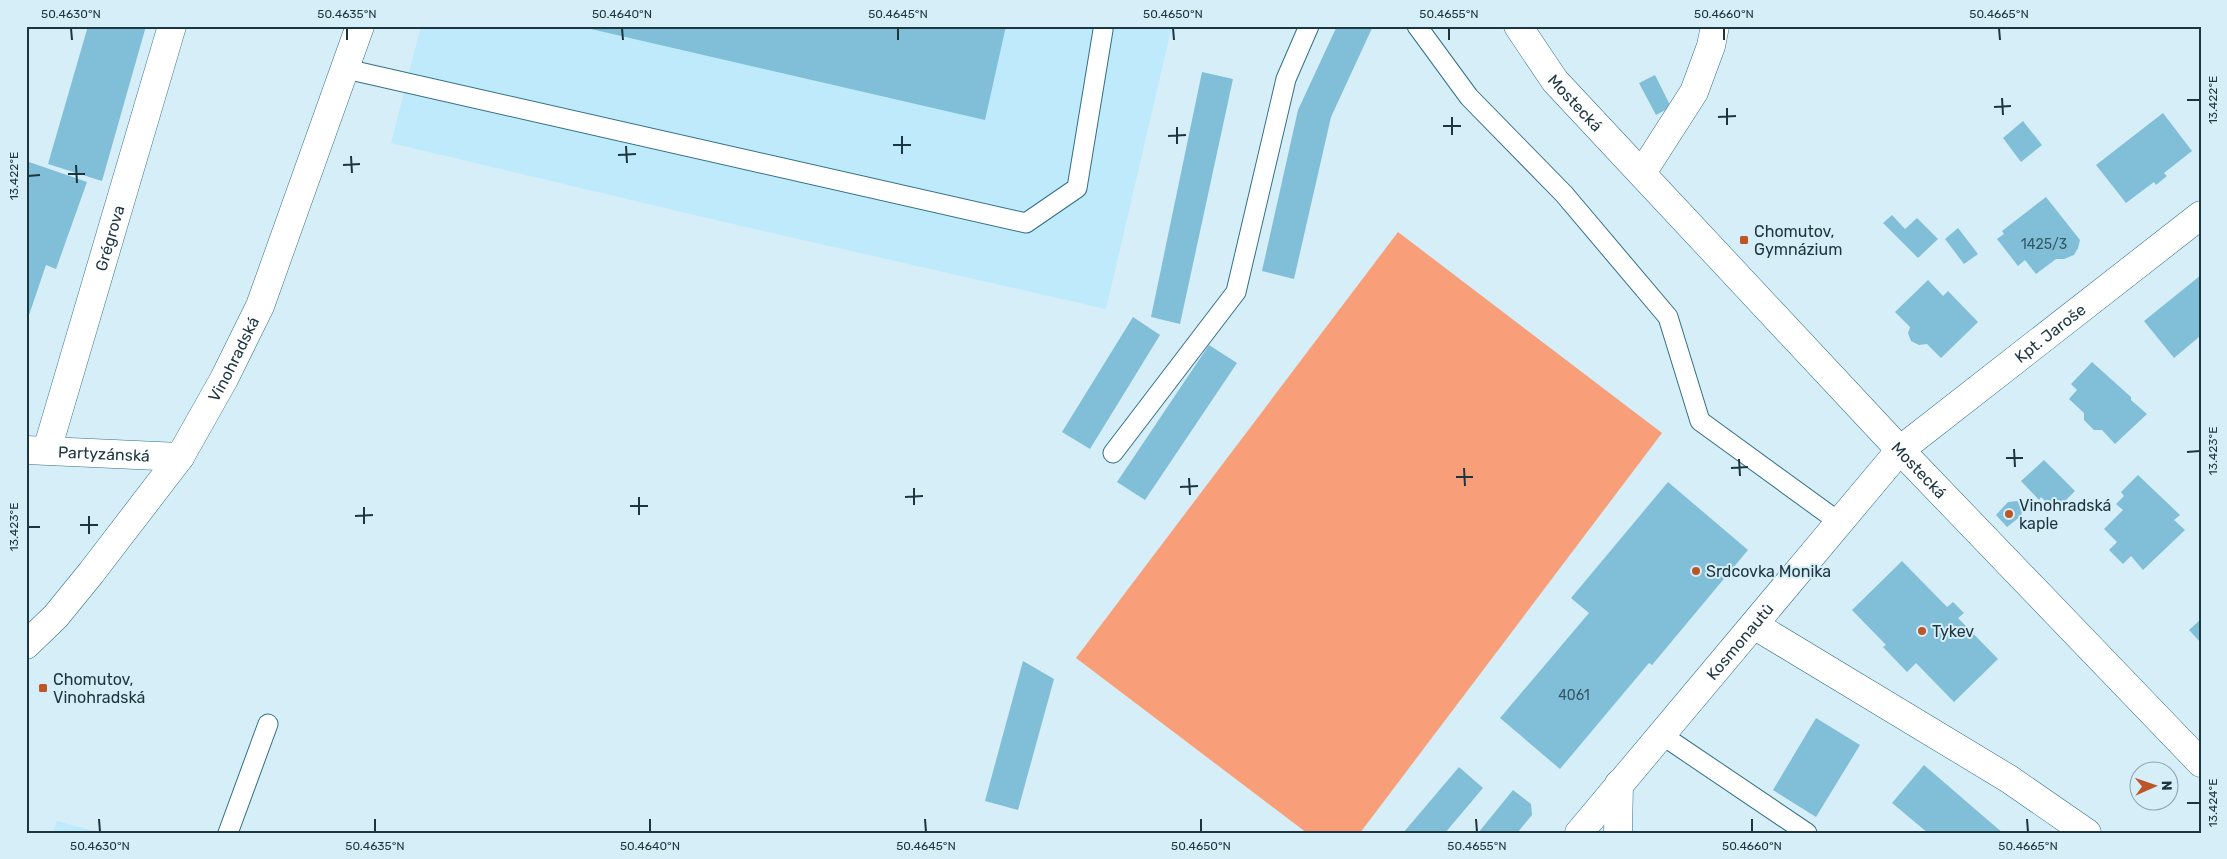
<svg xmlns="http://www.w3.org/2000/svg" width="2227" height="859" viewBox="0 0 2227 859" font-family="Rubik,sans-serif">
<style>
.built{fill:#bfeafb}
.green{fill:#f89e78}
.building{fill:#80bfd7}
.lines{fill:none;stroke-linecap:round;stroke-linejoin:round}
.service-casing{stroke:#317186;stroke-width:21}
.minor-casing{stroke:#317186;stroke-width:29}
.tertiary-casing{stroke:#317186;stroke-width:29}
.service{stroke:#fff;stroke-width:19}
.minor{stroke:#fff;stroke-width:28}
.tertiary{stroke:#fff;stroke-width:28}
.ticks{fill:none;stroke:#1c3640;stroke-width:2}
.poi-dot{fill:#bc5627;stroke:#d6eef8;stroke-width:2}
.labels{text-anchor:middle;stroke-width:4;stroke-linejoin:round;paint-order:stroke}
.number-label{font-size:14px;fill:#355866}
.street-label{font-size:16px;fill:#1c3640;stroke:#d6eef8}
.poi-label{font-size:16px;fill:#1c3640;stroke:#d6eef8;text-anchor:start}
.neatline{fill:none;stroke:#1c3640;stroke-width:2}
.ticks-label{font-size:12px;text-anchor:middle;fill:#1c3640}
</style>
<rect width="100%" height="100%" fill="#d6eef8"/>
<path class="built" d="M 421,26 L 1172,26 L 1106,309 L 724,222 L 391,143 Z
M 57,821 L 101,833 L 53,833 Z"/>
<path class="green" d="M 1398,232 L 1662,433 L 1360,833 L 1307,833 L 1076,658 Z"/>
<path class="building" d="M 88,26 L 146,26 L 102,181 L 48,164 Z
M 578,26 L 1006,26 L 985,120 Z
M 1337,26 L 1373,26 L 1331,117 L 1294,279 L 1262,271 L 1298,110 Z
M 1202,72 L 1233,79 L 1180,324 L 1151,317 Z
M 1655,75 L 1671,107 L 1656,115 L 1639,83 Z
M 2163,113 L 2192,151 L 2164,173 L 2167,176 L 2156,185 L 2154,182 L 2126,203 L 2096,165 Z
M 2023,121 L 2042,145 L 2021,162 L 2003,138 Z
M 29,162 L 87,182 L 56,269 L 46,265 L 27,321 L 26,169 Z
M 2046,197 L 2080,240 L 2078,248 L 2074,255 L 2064,259 L 2056,259 L 2036,274 L 2025,260 L 2018,266 L 1997,239 L 2004,234 L 2002,231 Z
M 1892,215 L 1905,229 L 1917,218 L 1938,239 L 1918,258 L 1883,223 Z
M 1958,228 L 1978,254 L 1964,264 L 1945,239 Z
M 2201,275 L 2201,339 L 2199,337 L 2174,358 L 2144,321 Z
M 1928,280 L 1943,296 L 1948,291 L 1978,322 L 1941,358 L 1927,344 L 1919,345 L 1911,341 L 1908,333 L 1910,327 L 1895,312 Z
M 1133,317 L 1160,335 L 1090,449 L 1062,432 Z
M 1209,345 L 1237,363 L 1145,500 L 1117,482 Z
M 2092,362 L 2131,397 L 2131,400 L 2147,414 L 2115,444 L 2102,430 L 2094,430 L 2084,420 L 2084,413 L 2069,399 L 2077,390 L 2071,384 Z
M 2044,460 L 2075,491 L 2055,511 L 2041,497 L 2039,500 L 2021,481 Z
M 2138,475 L 2180,515 L 2174,520 L 2185,530 L 2143,570 L 2131,556 L 2123,564 L 2109,550 L 2117,542 L 2104,529 L 2123,510 L 2116,504 L 2124,496 L 2121,492 Z
M 1668,482 L 1748,550 L 1652,665 L 1649,663 L 1560,769 L 1500,718 L 1589,613 L 1571,598 Z
M 2017,501 L 2023,507 L 2021,516 L 2007,527 L 1996,515 L 2008,502 Z
M 1902,561 L 1947,607 L 1953,602 L 1964,613 L 1958,618 L 1998,659 L 1954,702 L 1916,663 L 1907,672 L 1883,647 L 1886,645 L 1852,610 Z
M 2201,619 L 2201,643 L 2189,630 Z
M 1023,661 L 1054,679 L 1018,810 L 985,801 Z
M 1816,718 L 1860,745 L 1816,817 L 1773,790 Z
M 1924,765 L 1990,822 L 2003,833 L 1928,833 L 1892,803 Z
M 1459,767 L 1483,788 L 1445,833 L 1403,833 Z
M 1513,790 L 1531,804 L 1532,815 L 1517,833 L 1478,833 Z"/>
<g class="lines">
<defs>
<path id="service" d="M 1417,26 L 1469,97 L 1564,194 L 1668,317 L 1700,421 L 1839,522
M 346,69 L 1026,223 L 1077,188 L 1103,30
M 1113,453 L 1236,292 L 1286,79 L 1309,26
M 1662,735 L 1807,833
M 228,833 L 268,724"/>
<g id="minor">
<path d="M 1642,173 L 1694,92 L 1711,46 L 1715,26"/>
<path id="s1" d="M 26,450 L 180,457"/>
<path id="s2" d="M 47,450 L 172,26"/>
<path d="M 1754,625 L 2009,779 L 2087,833"/>
<path id="s3" d="M 1579,833 L 1900,450 L 2201,215"/>
<path d="M 1618,833 L 1619,784"/>
</g>
<g id="tertiary">
<path id="s4" d="M 1518,26 L 1555,81 L 1900,450 L 2201,763"/>
<path id="s5" d="M 26,645 L 56,616 L 91,573 L 180,457 L 224,379 L 260,306 L 360,26"/>
</g>
</defs>
<use href="#service" class="service-casing"/>
<use href="#minor" class="minor-casing"/>
<use href="#tertiary" class="tertiary-casing"/>
<use href="#service" class="service"/>
<use href="#minor" class="minor"/>
<use href="#tertiary" class="tertiary"/>
</g>
<path class="ticks" d="M 71,28 L 72,40M 347,28 L 347,40M 622,28 L 623,40M 898,28 L 898,40M 1173,28 L 1174,40M 1449,28 L 1449,40M 1724,28 L 1724,40M 1999,28 L 2000,40M 2002,98 L 2003,115M 2187,100 L 2200,100M 1994,107 L 2011,106M 1727,108 L 1727,125M 1452,117 L 1452,135M 1718,117 L 1736,116M 1443,126 L 1461,126M 1177,127 L 1177,144M 902,136 L 902,154M 1168,136 L 1186,135M 893,145 L 911,145M 626,146 L 627,163M 618,155 L 636,154M 351,156 L 352,173M 76,165 L 77,183M 343,165 L 360,164M 68,174 L 85,174M 28,176 L 40,175M 2014,449 L 2015,467M 2187,452 L 2200,451M 2006,458 L 2023,458M 1739,459 L 1740,476M 1464,468 L 1465,486M 1731,468 L 1748,467M 1456,477 L 1473,477M 1189,478 L 1190,495M 1180,487 L 1198,486M 914,488 L 914,505M 639,497 L 639,515M 905,497 L 923,496M 630,506 L 648,506M 364,507 L 364,524M 89,516 L 89,534M 355,516 L 373,515M 80,525 L 98,525M 28,527 L 40,527M 2187,803 L 2200,803M 99,819 L 100,832M 375,819 L 375,832M 650,819 L 650,832M 925,819 L 926,832M 1201,819 L 1201,832M 1476,819 L 1477,832M 1752,819 L 1752,832M 2027,819 L 2028,832"/>
<g class="poi-dot">
<rect x="1739" y="235" width="10" height="10" rx="2.5"/>
<circle cx="2009" cy="514" r="5"/>
<circle cx="1696" cy="571" r="5"/>
<circle cx="1922" cy="631" r="5"/>
<rect x="38" y="683" width="10" height="10" rx="2.5"/>
</g>
<g class="labels">
<g class="number-label">
<text x="2044" y="249">1425/3</text>
<text x="1574" y="700">4061</text>
</g>
<g class="street-label">
<text dy="6" stroke="none"><textPath href="#s4" startOffset="96">Mostecká</textPath></text>
<text dy="6" stroke="none"><textPath href="#s2" startOffset="221">Grégrova</textPath></text>
<text dy="6" stroke="none"><textPath href="#s3" startOffset="690">Kpt. Jaroše</textPath></text>
<text dy="6" stroke="none"><textPath href="#s5" startOffset="355">Vinohradská</textPath></text>
<text dy="6" stroke="none"><textPath href="#s1" startOffset="78">Partyzánská</textPath></text>
<text dy="6" stroke="none"><textPath href="#s4" startOffset="599">Mostecká</textPath></text>
<text dy="6" stroke="none"><textPath href="#s3" startOffset="250">Kosmonautů</textPath></text>
</g>
<g class="poi-label">
<text x="1754" y="237">Chomutov,<tspan x="1754" dy="18">Gymnázium</tspan></text>
<text x="2019" y="511">Vinohradská<tspan x="2019" dy="18">kaple</tspan></text>
<text x="1706" y="577">Srdcovka Monika</text>
<text x="1932" y="637">Tykev</text>
<text x="53" y="685">Chomutov,<tspan x="53" dy="18">Vinohradská</tspan></text>
</g>
</g>
<rect width="2227" height="859" fill="none" stroke="#d6eef8" stroke-width="55"/>
<g transform="translate(2154 786) rotate(88)"><circle r="24" fill="#d6eef8" stroke="#8ca4ae"/>
<path d="M0-4L9 19L0 12L-9 19Z" fill="#bc5627"/>
<text y="-8" font-size="14" font-weight="bold" text-anchor="middle" fill="#1c3640">N</text>
</g>
<rect x="28" y="28" width="2172" height="804" class="neatline"/>
<g class="ticks-label">
<text x="71" y="18">50.4630°N</text>
<text x="347" y="18">50.4635°N</text>
<text x="622" y="18">50.4640°N</text>
<text x="898" y="18">50.4645°N</text>
<text x="1173" y="18">50.4650°N</text>
<text x="1449" y="18">50.4655°N</text>
<text x="1724" y="18">50.4660°N</text>
<text x="1999" y="18">50.4665°N</text>
<text transform="translate(2213 100) rotate(-90)" y="4">13.422°E</text>
<text transform="translate(14 176) rotate(-90)" y="4">13.422°E</text>
<text transform="translate(2213 451) rotate(-90)" y="4">13.423°E</text>
<text transform="translate(14 527) rotate(-90)" y="4">13.423°E</text>
<text transform="translate(2213 803) rotate(-90)" y="4">13.424°E</text>
<text x="100" y="850">50.4630°N</text>
<text x="375" y="850">50.4635°N</text>
<text x="650" y="850">50.4640°N</text>
<text x="926" y="850">50.4645°N</text>
<text x="1201" y="850">50.4650°N</text>
<text x="1477" y="850">50.4655°N</text>
<text x="1752" y="850">50.4660°N</text>
<text x="2028" y="850">50.4665°N</text>
</g>
</svg>
